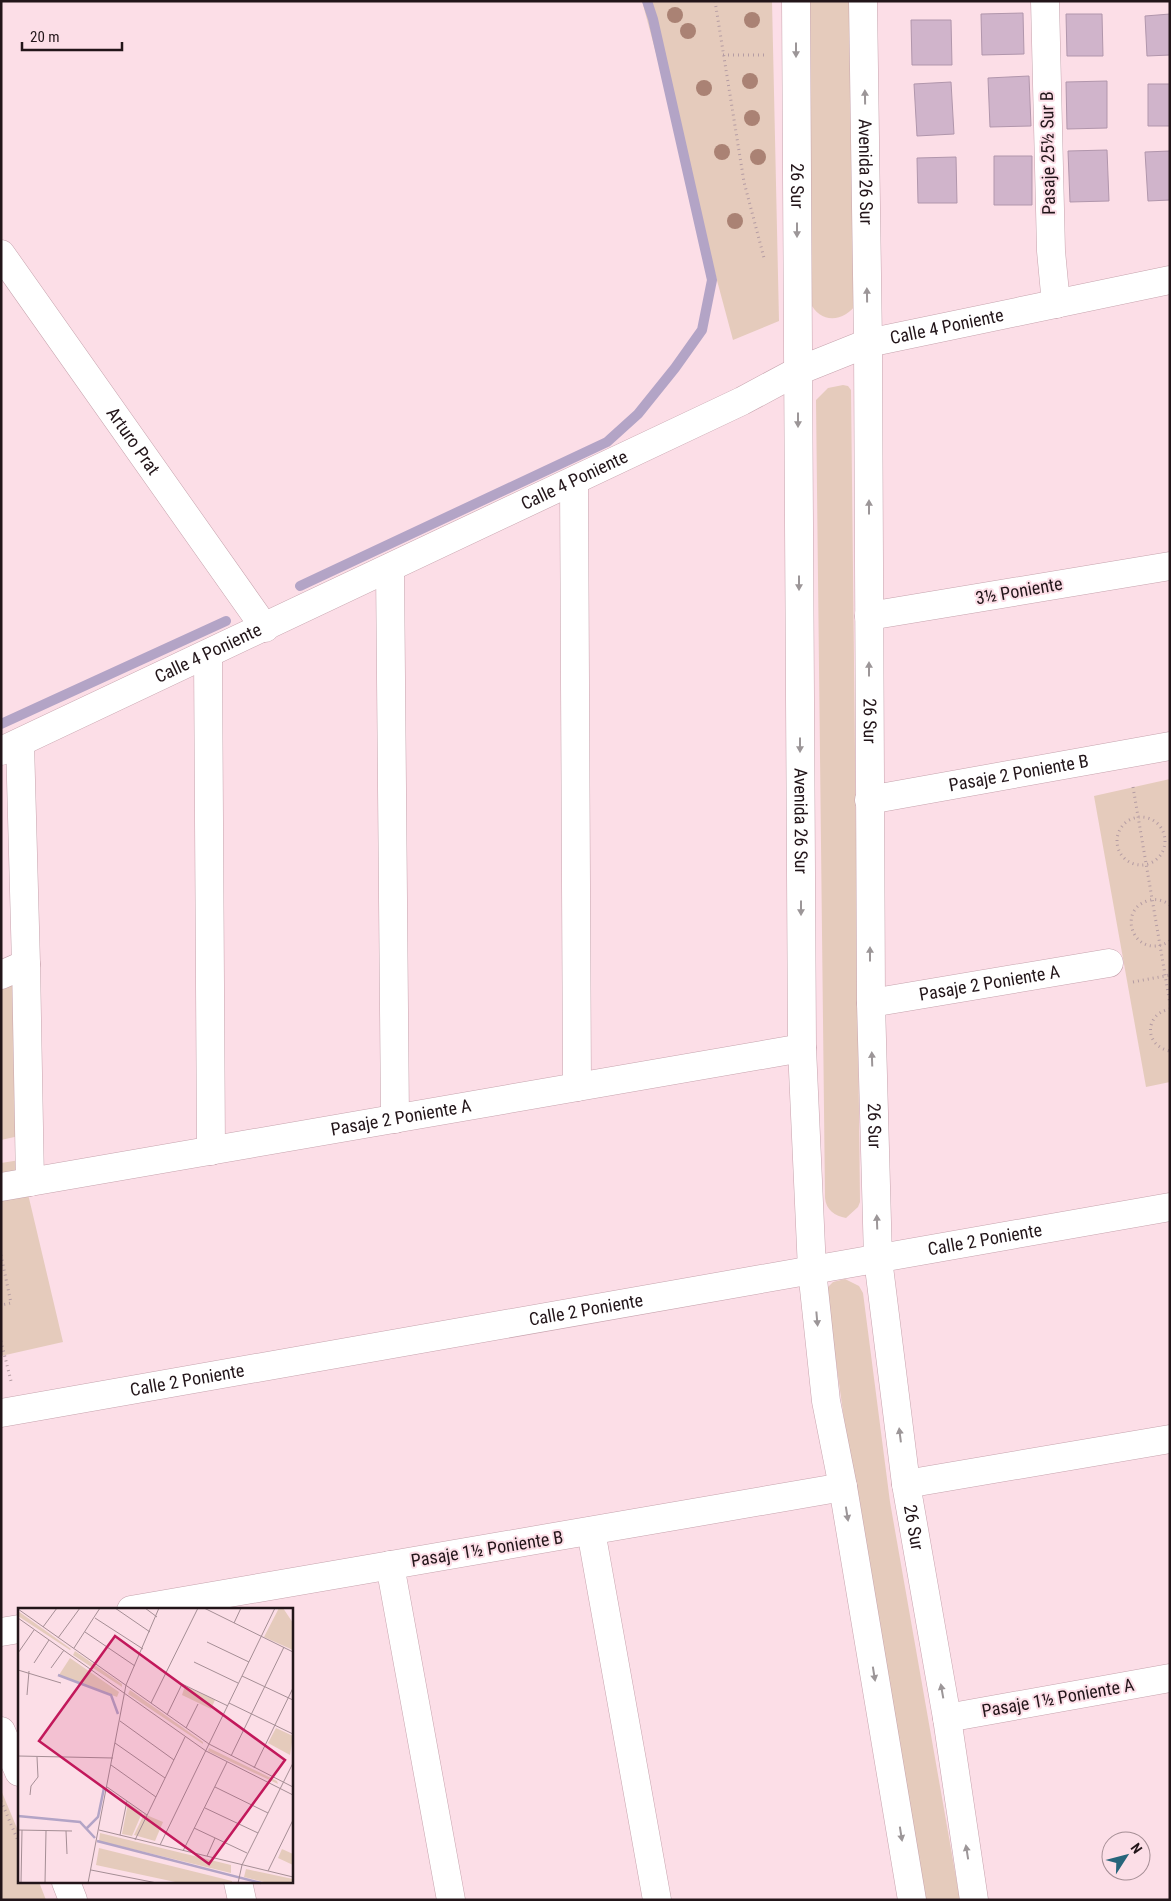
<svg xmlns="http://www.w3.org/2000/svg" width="1171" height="1901" viewBox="0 0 1171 1901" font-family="'Roboto Condensed',sans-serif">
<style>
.green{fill:#e5cbbc}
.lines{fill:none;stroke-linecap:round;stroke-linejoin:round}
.stream{stroke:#b3a4c6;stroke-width:10}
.building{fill:#d0b4cb;stroke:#b196ac}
.minor-casing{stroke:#c6a3ad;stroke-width:29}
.tertiary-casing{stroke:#c6a3ad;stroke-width:29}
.path{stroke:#b49ca3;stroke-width:3;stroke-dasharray:1 4;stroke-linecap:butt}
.minor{stroke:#fff;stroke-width:28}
.tertiary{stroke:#fff;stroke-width:28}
.tree{fill:#aa8274}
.oneway{fill:#9c9698}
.labels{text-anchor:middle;stroke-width:4;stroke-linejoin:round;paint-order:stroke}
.street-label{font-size:18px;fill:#221519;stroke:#fcdee7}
.inset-river{fill:none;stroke:#b3a4c6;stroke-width:2.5}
.inset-road{fill:none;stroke:#a58e95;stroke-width:1}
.view{fill:#c2185b;fill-opacity:0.15;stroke:#c2185b;stroke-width:2.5}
.inset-edge{fill:none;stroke:#221519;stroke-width:2.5}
</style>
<rect width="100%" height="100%" fill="#fcdee7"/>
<path class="green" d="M 642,1 L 772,1 L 779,321 L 733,340 Z
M 809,1 L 853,1 L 857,303 C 845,322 820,325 810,302 Z
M 843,385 L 848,386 L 851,390 L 860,1202 L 858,1207 L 846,1218 C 835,1216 826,1210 825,1198 L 816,400 L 828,388 Z
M 1170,779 L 1170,1082 L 1146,1087 L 1094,796 Z
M 13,981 L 19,1136 L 1,1140 L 1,986 Z
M 20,1160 L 63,1342 L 1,1356 L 1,1163 Z
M 845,1279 L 859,1286 L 863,1293 L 890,1502 L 960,1900 L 923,1900 L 856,1506 L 826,1289 L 833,1282 Z
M 1,1790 L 19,1833 L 19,1882 L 39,1882 L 46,1900 L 1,1900 Z"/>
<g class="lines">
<path class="stream" d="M 300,586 L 607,442 L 638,414 L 675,368 L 702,330 L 712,280 L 653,19 L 647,1
M 1,724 L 226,621"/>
</g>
<path class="building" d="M 1023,13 L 1024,54 L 982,55 L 981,14 Z
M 1066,14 L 1102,14 L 1103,56 L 1067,56 Z
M 1170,14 L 1170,55 L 1147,56 L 1145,16 Z
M 911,20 L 951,20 L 952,65 L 912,65 Z
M 1029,76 L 1031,126 L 990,127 L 988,78 Z
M 1107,81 L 1107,128 L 1067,129 L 1066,82 Z
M 951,82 L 954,134 L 917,136 L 914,84 Z
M 1148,84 L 1170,84 L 1170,126 L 1148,126 Z
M 1107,150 L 1109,201 L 1070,202 L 1068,151 Z
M 1170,151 L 1170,200 L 1148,201 L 1145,152 Z
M 994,156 L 1032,156 L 1032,205 L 994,205 Z
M 956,157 L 957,203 L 918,203 L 917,158 Z"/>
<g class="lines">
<defs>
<g id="minor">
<path d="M 1045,1 L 1051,251 L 1056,304"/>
<path id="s1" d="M 1,254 L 265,628"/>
<path d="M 574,481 L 577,1087"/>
<path d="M 390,568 L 395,1119"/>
<path d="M 869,616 L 1170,566"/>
<path d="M 208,655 L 211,1151"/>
<path d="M 20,743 L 26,964 L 30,1182"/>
<path id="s2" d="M 869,800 L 1170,746"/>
<path d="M 1,975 L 26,964"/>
<path id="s3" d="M 871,1003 L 1109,963"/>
<path id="s4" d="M 1,1187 L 802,1048"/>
<path id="s5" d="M 1,1413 L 1170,1207"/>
<path d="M 906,1484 L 1170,1439"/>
<path d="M 591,1531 L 657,1900"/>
<path d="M 390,1565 L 451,1900"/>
<path d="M 131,1610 L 843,1487"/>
<path d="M 1,1632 L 19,1629"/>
<path d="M 947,1718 L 1170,1678"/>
<path d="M 238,1882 L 242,1900"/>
</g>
<g id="tertiary">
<path id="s6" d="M 796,1 L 802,1048 L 812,1270 L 826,1401 L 843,1487 L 912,1900"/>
<path id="s7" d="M 863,1 L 868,343 L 871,1003 L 878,1259 L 906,1484 L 947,1718 L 974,1900"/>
<path id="s8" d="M 1,751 L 742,401 L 798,371 L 868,343 L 1170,280"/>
<path d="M 1,1731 L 19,1772"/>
<path d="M 66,1882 L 73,1900"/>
</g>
</defs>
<use href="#minor" class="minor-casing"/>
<use href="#tertiary" class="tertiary-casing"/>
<path class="path" d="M 715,1 L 744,182 L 764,258
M 723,55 L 765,55
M 1133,787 L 1170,1004
M1117 841a24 24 0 1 1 48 0a24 24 0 1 1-48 0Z
M 1170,905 C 1163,900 1155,898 1147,901 C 1115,912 1136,962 1170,941
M 1133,982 L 1170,975
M 1170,1009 C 1144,1014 1144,1046 1170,1051
M 1,1255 L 11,1303 L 1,1305
M 1,1341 L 11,1381
M 1,1801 L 19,1843"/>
<use href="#minor" class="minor"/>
<use href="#tertiary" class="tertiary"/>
</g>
<g class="tree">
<circle cx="675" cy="15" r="8"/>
<circle cx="752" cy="20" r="8"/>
<circle cx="688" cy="31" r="8"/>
<circle cx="750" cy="81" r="8"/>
<circle cx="704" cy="88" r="8"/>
<circle cx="752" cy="118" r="8"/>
<circle cx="722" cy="152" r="8"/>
<circle cx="758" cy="157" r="8"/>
<circle cx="735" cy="221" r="8"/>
</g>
<defs><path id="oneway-solid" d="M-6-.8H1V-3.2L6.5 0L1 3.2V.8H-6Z" transform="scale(1.25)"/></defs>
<g class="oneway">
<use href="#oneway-solid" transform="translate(796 50) rotate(90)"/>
<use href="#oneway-solid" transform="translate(865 97) rotate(-91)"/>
<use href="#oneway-solid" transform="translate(797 230) rotate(90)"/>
<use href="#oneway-solid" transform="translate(867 295) rotate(-91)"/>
<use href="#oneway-solid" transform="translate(798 420) rotate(90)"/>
<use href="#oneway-solid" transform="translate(869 507) rotate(-90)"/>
<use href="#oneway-solid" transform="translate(799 583) rotate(90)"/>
<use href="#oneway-solid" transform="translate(869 669) rotate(-90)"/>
<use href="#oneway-solid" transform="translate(800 745) rotate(90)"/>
<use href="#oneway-solid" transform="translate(801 908) rotate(90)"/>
<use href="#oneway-solid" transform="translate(870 954) rotate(-90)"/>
<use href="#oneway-solid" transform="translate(872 1059) rotate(-92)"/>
<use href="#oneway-solid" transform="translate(877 1222) rotate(-92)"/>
<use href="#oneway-solid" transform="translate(817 1319) rotate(85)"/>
<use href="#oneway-solid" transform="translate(900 1435) rotate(-97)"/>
<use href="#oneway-solid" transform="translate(847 1514) rotate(81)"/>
<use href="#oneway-solid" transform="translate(874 1674) rotate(81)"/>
<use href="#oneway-solid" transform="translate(942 1691) rotate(-100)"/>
<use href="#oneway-solid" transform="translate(901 1834) rotate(81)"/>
<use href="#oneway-solid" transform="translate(967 1852) rotate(-99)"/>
</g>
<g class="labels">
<g class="street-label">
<text transform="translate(1048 153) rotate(-91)" y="6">Pasaje 25½ Sur B</text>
<text dy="6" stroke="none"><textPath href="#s7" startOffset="171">Avenida 26 Sur</textPath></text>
<text dy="6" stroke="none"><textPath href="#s6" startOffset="185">26 Sur</textPath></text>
<text dy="6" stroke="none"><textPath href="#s8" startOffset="1039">Calle 4 Poniente</textPath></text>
<text dy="6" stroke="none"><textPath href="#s1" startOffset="229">Arturo Prat</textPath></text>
<text dy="6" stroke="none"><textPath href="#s8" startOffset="634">Calle 4 Poniente</textPath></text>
<text transform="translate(1019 591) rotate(-10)" y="6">3½ Poniente</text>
<text dy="6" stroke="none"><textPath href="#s8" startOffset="229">Calle 4 Poniente</textPath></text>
<text dy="6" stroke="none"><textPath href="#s7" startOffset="720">26 Sur</textPath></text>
<text dy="6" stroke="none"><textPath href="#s2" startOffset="152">Pasaje 2 Poniente B</textPath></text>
<text dy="6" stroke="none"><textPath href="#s6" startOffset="820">Avenida 26 Sur</textPath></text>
<text dy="6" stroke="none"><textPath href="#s3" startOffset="120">Pasaje 2 Poniente A</textPath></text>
<text dy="6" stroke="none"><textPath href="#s4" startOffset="406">Pasaje 2 Poniente A</textPath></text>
<text dy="6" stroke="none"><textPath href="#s7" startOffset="1125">26 Sur</textPath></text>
<text dy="6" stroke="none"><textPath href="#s5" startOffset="999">Calle 2 Poniente</textPath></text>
<text dy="6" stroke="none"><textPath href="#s5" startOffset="594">Calle 2 Poniente</textPath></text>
<text dy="6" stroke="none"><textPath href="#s5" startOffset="189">Calle 2 Poniente</textPath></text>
<text dy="6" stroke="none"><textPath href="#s7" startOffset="1529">26 Sur</textPath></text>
<text transform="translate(487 1549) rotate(-9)" y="6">Pasaje 1½ Poniente B</text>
<text transform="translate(1058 1698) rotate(-10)" y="6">Pasaje 1½ Poniente A</text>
</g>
</g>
<g transform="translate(18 1608)">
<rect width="275" height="275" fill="#fcdee7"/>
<path d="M 261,0 L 265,0 L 275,15 L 275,42 L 246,29 ZM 0,3 L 53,41 L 52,42 L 0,8 ZM 57,43 L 104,76 L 104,79 L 55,47 ZM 52,50 L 101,84 L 99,89 L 41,67 ZM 167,78 L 197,92 L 193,101 L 164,87 ZM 112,82 L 185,134 L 185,136 L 110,86 ZM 258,120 L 275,128 L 272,147 L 250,135 ZM 191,140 L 259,173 L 260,176 L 190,143 ZM 110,195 L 124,205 L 114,228 L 104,226 ZM 126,206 L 145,214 L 137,233 L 116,227 ZM 82,225 L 213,257 L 213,265 L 81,233 ZM 81,240 L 214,273 L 214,275 L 162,275 L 78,257 ZM 264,241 L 275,246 L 275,257 L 260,250 ZM 228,261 L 275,271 L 275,275 L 250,275 L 226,269 Z" fill="#e5cbbc"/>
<path class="inset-river" d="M 40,67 L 93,87 L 100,106M 0,208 L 62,214 L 77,230M 69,220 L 80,209 L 86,180M 79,233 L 243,275"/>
<path class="inset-road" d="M 97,0 L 132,24M 127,0 L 139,9M 186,0 L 275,44M 0,1 L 191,136 L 275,179M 0,10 L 188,143 L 275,187M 77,10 L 125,41M 216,15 L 223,0M 25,19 L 39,0M 67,24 L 117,58M 40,30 L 62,0M 189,34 L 231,54M 56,40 L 82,0M 0,45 L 16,22M 176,54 L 220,75M 16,55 L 31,32M 33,60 L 46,42M 0,62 L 43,75M 224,68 L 275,92M 9,87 L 11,63M 133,95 L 180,0M 211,95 L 275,126M 149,107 L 164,76 L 210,98M 102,113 L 156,152M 168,120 L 180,96M 97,135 L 147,170M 0,148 L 95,150M 213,148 L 266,39M 93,157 L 138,189M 236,160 L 275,80M 89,179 L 129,207M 197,179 L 250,205M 12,187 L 13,178 L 20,169 L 19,149M 187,200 L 240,225M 176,220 L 229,245M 0,222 L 54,223M 81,222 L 275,269M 48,223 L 49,246M 102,227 L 109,193M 117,232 L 167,129M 142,237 L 257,0M 165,243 L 209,154M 189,248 L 197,230M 73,262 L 139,275M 250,263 L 275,212M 3,275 L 4,222M 27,275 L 28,223M 70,275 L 108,77 L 141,0M 220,275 L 224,257 L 275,155"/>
<path class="view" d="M 97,28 L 267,152 L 191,256 L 21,133 Z"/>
<rect width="275" height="275" class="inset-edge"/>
</g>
<rect width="1171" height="1901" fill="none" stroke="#221519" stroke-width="5"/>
<g transform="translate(1126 1856) rotate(54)"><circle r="24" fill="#fcdee7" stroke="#a58e95"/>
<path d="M0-4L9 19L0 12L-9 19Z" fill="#27657b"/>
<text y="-8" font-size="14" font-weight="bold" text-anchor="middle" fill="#221519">N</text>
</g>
<path d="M22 42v8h100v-8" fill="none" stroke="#221519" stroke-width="2.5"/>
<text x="30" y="42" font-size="15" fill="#221519" stroke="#fcdee7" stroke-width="4" paint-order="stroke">20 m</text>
</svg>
